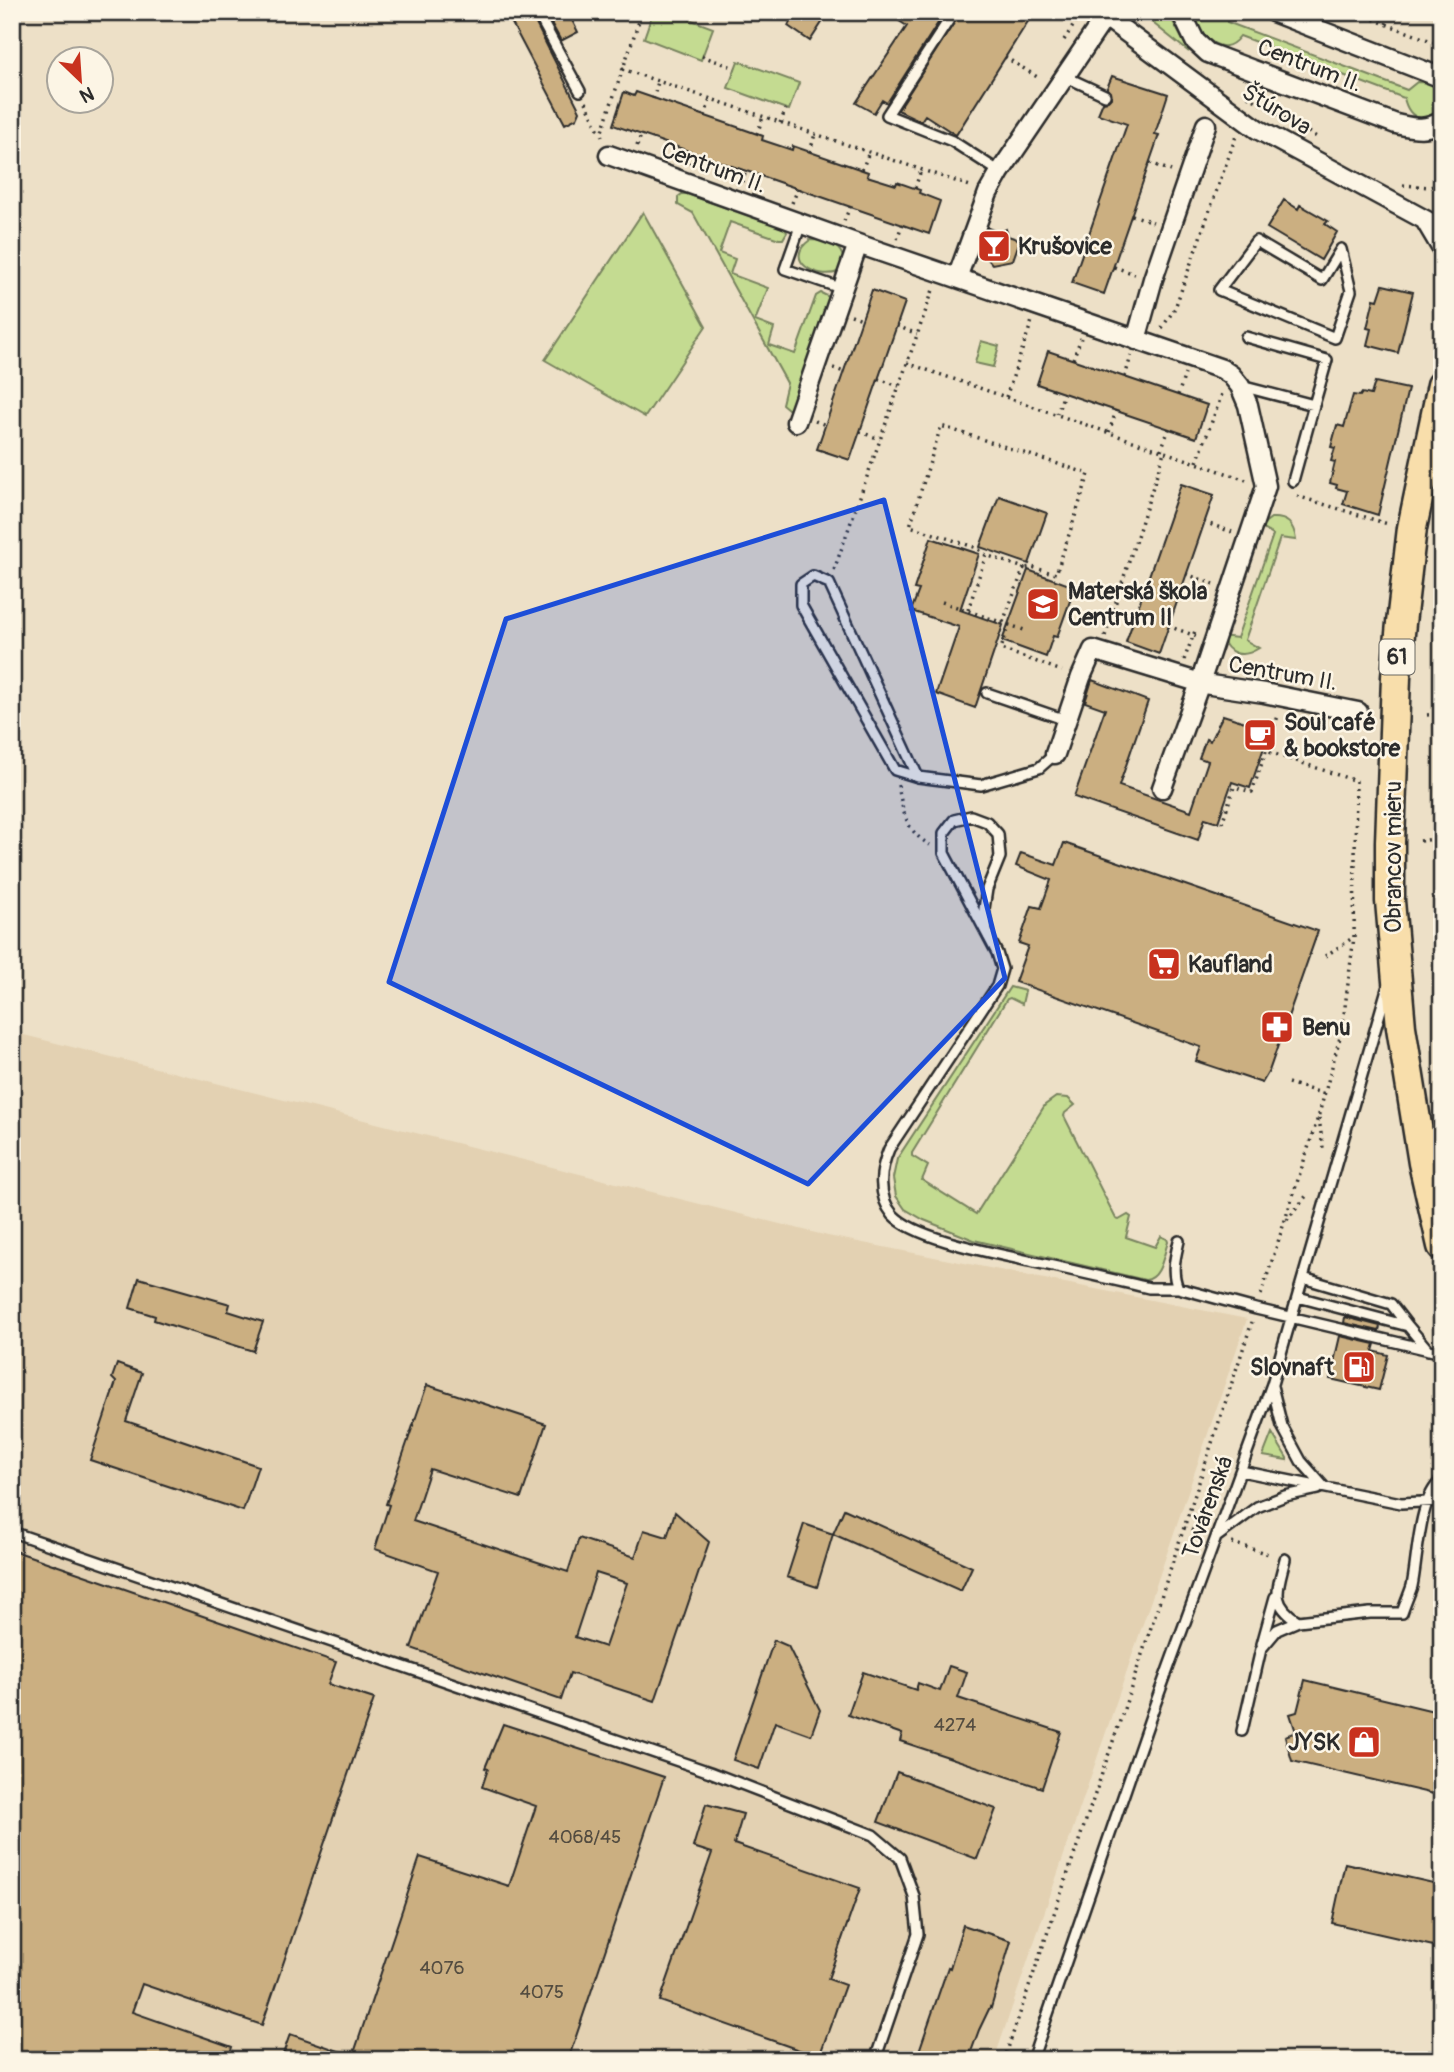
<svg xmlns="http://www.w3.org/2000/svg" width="1454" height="2072" viewBox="0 0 1454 2072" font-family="Pangolin,sans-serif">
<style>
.built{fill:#e3d1b2}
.green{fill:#c4db91;stroke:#78835e;stroke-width:2}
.building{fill:#cbaf81;stroke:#2b2b2b;stroke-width:2;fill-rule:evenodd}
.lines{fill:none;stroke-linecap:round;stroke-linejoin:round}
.lane-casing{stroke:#2b2b2b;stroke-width:14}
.street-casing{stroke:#2b2b2b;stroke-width:23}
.primary-casing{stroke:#2b2b2b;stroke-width:33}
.path{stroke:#2b2b2b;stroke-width:3.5;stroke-dasharray:2 5;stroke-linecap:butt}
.lane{stroke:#fcf5e5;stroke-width:9}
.street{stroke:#fcf5e5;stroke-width:18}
.primary{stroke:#f8deab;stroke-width:28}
.marked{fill:#1d4ed8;fill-opacity:0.2;stroke:#1d4ed8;stroke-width:5;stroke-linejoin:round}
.labels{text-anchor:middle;stroke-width:5;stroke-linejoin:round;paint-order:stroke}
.number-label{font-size:19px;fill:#534c40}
.shield{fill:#fcf5e5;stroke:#6a6863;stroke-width:2}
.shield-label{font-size:21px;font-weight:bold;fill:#2b2b2b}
.street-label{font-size:23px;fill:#2b2b2b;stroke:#fcf5e5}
.poi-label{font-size:23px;font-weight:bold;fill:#2b2b2b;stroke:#fcf5e5;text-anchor:start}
</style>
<rect width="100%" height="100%" fill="#ede0c7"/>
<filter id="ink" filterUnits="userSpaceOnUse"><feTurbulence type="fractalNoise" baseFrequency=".0143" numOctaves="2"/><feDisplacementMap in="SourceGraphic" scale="14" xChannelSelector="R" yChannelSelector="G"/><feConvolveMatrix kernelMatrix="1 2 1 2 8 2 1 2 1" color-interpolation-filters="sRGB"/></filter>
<g filter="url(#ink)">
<path class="built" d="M 12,1032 L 828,1236 L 1247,1319 L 994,2060 L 12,2060 Z"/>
<path class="green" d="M 653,12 L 670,12 L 713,28 L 701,60 L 644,38 Z
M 1139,12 L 1168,12 L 1189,52 Z
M 1189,12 L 1227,12 L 1227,22 L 1407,90 L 1417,82 L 1435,83 L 1441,91 L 1442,107 C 1427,126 1409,120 1404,98 L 1240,36 C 1220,63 1198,30 1189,12 Z
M 738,61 L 799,83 L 789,110 L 728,88 Z
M 682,194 L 687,194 L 784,228 L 787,232 L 783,239 L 779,239 L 730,222 L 719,253 L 735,259 L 730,274 L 768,288 L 755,321 L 774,328 L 769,345 L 795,354 L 816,296 L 821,293 L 829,297 L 830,304 L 791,409 L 788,409 L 782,404 L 787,383 L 693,213 L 678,205 L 678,197 Z
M 643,212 L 706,326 L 645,417 L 545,360 Z
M 810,240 C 825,240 843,245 844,262 L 838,272 C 817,280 782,260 810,240 Z
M 981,341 L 999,346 L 993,367 L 975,363 Z
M 1271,518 C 1287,517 1294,524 1296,540 L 1280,538 L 1245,640 L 1259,648 C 1242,659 1228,655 1221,636 L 1237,638 L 1273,535 L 1259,527 Z
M 1010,987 L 1025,991 L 1022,1004 L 1010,998 L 1007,999 L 912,1153 L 912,1156 L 928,1166 L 922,1180 L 976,1214 L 1045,1105 L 1056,1097 L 1068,1098 L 1075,1105 L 1065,1113 L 1064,1116 L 1116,1219 L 1119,1220 L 1128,1215 L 1131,1217 L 1126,1237 L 1155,1247 L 1161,1236 L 1167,1239 L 1168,1242 C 1163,1256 1161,1279 1145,1280 L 974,1240 L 924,1220 L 905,1209 L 896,1196 L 893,1178 L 897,1159 Z
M 1272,1433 L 1287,1458 L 1287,1460 L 1263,1456 Z"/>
<path class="building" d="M 506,12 L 530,12 L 580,111 L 577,118 L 565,124 Z
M 545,12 L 568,12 L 578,32 L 561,41 Z
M 775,12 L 816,12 L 825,18 L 810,41 L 788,26 L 790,22 Z
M 885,12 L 945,12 L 887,103 L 882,100 L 874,113 L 856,103 L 907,26 Z
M 961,12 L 1034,12 L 956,135 L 925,115 L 921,121 L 898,110 Z
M 1112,76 L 1168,94 L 1155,134 L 1159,135 L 1104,294 L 1072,283 L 1127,124 L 1098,114 L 1103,102 L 1108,101 L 1112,97 L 1111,92 L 1107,88 Z
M 624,92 L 634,96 L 636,92 L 726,123 L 763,136 L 762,140 L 792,150 L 793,146 L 868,172 L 867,176 L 896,185 L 897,182 L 920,190 L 919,193 L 940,201 L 929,234 L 613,125 Z
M 1284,200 L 1298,209 L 1300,205 L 1328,221 L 1325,224 L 1337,232 L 1321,260 L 1267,228 Z
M 988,228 L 1000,233 L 1006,229 L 1008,236 L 1020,240 L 1013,260 L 992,264 L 981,251 Z
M 1383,285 L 1413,292 L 1398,353 L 1367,345 L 1371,329 L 1367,328 L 1374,299 L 1378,300 Z
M 872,290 L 905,302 L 850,460 L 817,449 Z
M 1048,351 L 1207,405 L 1196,438 L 1037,384 Z
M 1375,382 L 1408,389 L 1378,515 L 1343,504 L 1347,491 L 1336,488 L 1337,485 L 1330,483 L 1335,462 L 1331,461 L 1335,448 L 1331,447 L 1337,425 L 1344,427 L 1353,395 L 1360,396 L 1362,393 L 1371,395 Z
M 1181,484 L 1214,495 L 1159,654 L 1126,642 Z
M 999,496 L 1047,513 L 1029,564 L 980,547 Z
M 931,538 L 979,554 L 960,610 L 1003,625 L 975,708 L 936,694 L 959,627 L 911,611 L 919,590 L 914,589 Z
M 1028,570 L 1075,587 L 1057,637 L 1053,636 L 1046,657 L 1002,641 Z
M 1092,680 L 1148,701 L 1119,786 L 1191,811 L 1208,761 L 1199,758 L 1206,739 L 1210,741 L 1223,715 L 1270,730 L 1250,788 L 1232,782 L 1218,822 L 1205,818 L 1198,840 L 1074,797 L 1105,709 L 1085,702 Z
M 1064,843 L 1318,931 L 1269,1071 L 1262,1083 L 1196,1061 L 1201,1047 L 1015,982 L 1028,946 L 1019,943 L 1032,906 L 1041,908 L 1051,880 L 1016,866 L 1021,853 L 1056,865 Z
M 139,1278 L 230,1304 L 228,1311 L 263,1322 L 253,1351 L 154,1320 L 155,1316 L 130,1308 Z
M 1345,1317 L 1380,1326 L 1379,1331 L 1344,1323 Z
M 1340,1336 L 1375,1344 L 1373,1351 L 1388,1355 L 1379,1390 L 1330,1379 Z
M 117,1364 L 142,1373 L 126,1421 L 258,1466 L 243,1511 L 90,1460 L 116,1382 L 112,1378 Z
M 427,1385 L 546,1424 L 521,1498 L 430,1469 L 413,1521 L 568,1572 L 579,1538 L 635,1557 L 644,1530 L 667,1537 L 675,1512 L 709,1542 L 655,1701 L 570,1673 L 561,1700 L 411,1648 L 438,1571 L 375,1549 L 389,1505 L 386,1504 ZM 596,1573 L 627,1583 L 605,1647 L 575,1637 Z
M 844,1509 L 972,1567 L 961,1591 L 833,1534 Z
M 804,1524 L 833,1534 L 817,1587 L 787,1577 Z
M 12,1550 L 336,1662 L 328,1684 L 374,1699 L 262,2025 L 142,1984 L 132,2012 L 232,2047 L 228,2060 L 12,2060 Z
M 774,1640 L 788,1646 L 820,1710 L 811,1735 L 775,1722 L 759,1769 L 733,1760 Z
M 949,1666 L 967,1672 L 958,1698 L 1061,1732 L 1042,1788 L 900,1741 L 902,1734 L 848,1715 L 863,1672 L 916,1690 L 918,1683 L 940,1691 Z
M 1305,1680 L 1442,1713 L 1442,1796 L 1292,1761 L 1285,1736 L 1296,1732 L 1290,1714 L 1297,1712 Z
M 503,1724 L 664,1777 L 568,2060 L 281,2060 L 290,2034 L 353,2056 L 420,1857 L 509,1886 L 536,1806 L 482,1787 L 488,1769 L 485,1768 Z
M 897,1772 L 996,1809 L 977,1859 L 878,1822 Z
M 706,1804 L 743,1814 L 734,1844 L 860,1888 L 828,1979 L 845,1985 L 819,2057 L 660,2001 L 712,1853 L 693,1847 Z
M 1345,1863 L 1442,1885 L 1442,1948 L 1332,1923 Z
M 963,1925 L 1011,1941 L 991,2008 L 990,2007 L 979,2030 L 968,2060 L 937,2060 L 918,2054 L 948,1967 L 950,1968 Z"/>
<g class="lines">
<defs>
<path id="lane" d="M 537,12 L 580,91
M 954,12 L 887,115 L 952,141 L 1000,172
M 1064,76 L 1105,95
M 801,224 L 785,269 L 843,289
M 1256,241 L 1322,280 L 1341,249 L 1351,291 L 1335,338 L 1219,290 Z
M 1241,386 L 1314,405 L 1327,360 L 1246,337
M 1293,481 L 1314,405
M 987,693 L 1066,720
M 918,777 L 895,770 L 801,605 L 801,584 L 813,576 L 829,583 L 918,777 L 981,785 L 1039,768 L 1055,754
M 988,936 L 984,909 L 987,889 L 1000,857 L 998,834 L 987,822 L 971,816 L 954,820 L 944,833 L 944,853 L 997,953 L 1002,969 L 997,986 L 889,1149 C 880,1170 877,1196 893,1215 C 916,1240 1000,1254 1034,1262 C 1072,1270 1110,1279 1149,1288 L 1178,1288 L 1256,1309 L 1442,1353
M 1303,1278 L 1391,1304 L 1408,1326
M 1178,1288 C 1171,1272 1175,1258 1179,1241
M 1298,1297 L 1408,1326 L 1428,1350
M 1272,1386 L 1282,1426 L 1301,1461 L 1324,1487
M 1241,1471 L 1401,1503 L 1442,1501
M 12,1532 L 710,1772 L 873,1835 L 900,1858 L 914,1896 L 918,1934 L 875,2060
M 1218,1536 L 1257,1507 L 1285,1496 L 1318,1489
M 1285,1559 C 1278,1588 1269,1603 1298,1621
M 1262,1644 L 1275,1597
M 1242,1731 L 1261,1649 L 1277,1630 L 1298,1621 L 1370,1613 L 1402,1613 C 1405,1604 1409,1595 1412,1586 C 1418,1558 1418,1498 1442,1480
M 1032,2060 L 1153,1710 L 1272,1384 L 1387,989"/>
<path id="street" d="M 1099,12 L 1257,129 L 1442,229
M 1181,12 L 1195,41 L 1208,53 L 1396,124 C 1415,128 1425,131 1442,121
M 1273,12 L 1442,78
M 609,155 L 858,244 L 1222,369 L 1231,375 L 1240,386 L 1248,405 L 1266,486 L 1200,683 L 1162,788
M 1426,222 L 1442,249
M 957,278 L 988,193 L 1000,172 L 1105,17
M 1136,340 L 1153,279 L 1206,125
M 796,422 L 858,244
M 1055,754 L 1081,677 L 1093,650 L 1204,684 L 1264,693 L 1358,712"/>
<path id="primary" d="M 1442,385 L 1412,528 L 1401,623 L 1396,677 L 1390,842 L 1390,901 L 1401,1027 L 1423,1163 L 1442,1246"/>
</defs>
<use href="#lane" class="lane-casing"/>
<use href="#street" class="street-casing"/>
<use href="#primary" class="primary-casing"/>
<path class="path" d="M 1063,12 L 1077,21
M 1354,12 L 1442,45
M 1386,24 L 1391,12
M 1064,40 L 1081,14
M 702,56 L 735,68
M 1005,57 L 1039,78
M 622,69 L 970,186
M 1248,96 L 1320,139
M 653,99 L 658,82
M 586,102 L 600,133
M 705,116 L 710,99
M 780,123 L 786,109
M 757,134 L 763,117
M 602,137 L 601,134 L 642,12
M 637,146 L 641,135
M 810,152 L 815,134
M 1150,163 L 1171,171
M 690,164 L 693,153
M 862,170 L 869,152
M 742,182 L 746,171
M 1403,185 L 1430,187 L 1442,184
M 915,188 L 921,170
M 792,203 L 798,189
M 1132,215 L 1153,222
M 844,221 L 850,207
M 897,239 L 902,225
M 1114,267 L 1135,274
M 851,315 L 862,319
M 897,326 L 917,334
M 1162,328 L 1175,308 L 1236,136
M 1073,359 L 1081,338
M 907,363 L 1246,480
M 833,368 L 844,372
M 1125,377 L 1131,356
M 878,379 L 899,386
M 1178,395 L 1185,374
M 1006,397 L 1032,321
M 1057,414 L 1064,393
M 815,421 L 826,425
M 860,432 L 880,439
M 1109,432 L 1116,411
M 1161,450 L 1169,429
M 1197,462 L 1222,394
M 1297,496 L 1388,524
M 1204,522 L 1232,532
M 986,555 L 977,548 L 910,526 L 941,426 L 1089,474 L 1056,574 L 1032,567 L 1024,568
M 834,570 L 933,290
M 1186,574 L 1214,584
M 942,602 L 1027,631
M 968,610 L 986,555 L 1024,568 L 1003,622
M 1009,624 L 1001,649 L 1062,671
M 1168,626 L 1196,636
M 1105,636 L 1164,452
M 1184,660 L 1195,631
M 1427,715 L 1442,714
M 898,785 C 903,811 905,831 930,845
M 1222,823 L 1234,787 L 1252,792 L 1278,716
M 1420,841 L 1435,839 L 1442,842
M 1325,956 L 1354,937
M 1288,1083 L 1325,1094
M 1319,1118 L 1323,1148
M 1287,1220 L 1307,1195
M 1261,1295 L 1319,1114 L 1342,1030 L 1354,937 L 1356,781 L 1266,751
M 1184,1528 L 1202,1533
M 1232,1543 L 1272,1555
M 1004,2060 L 1122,1715 L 1252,1322"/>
<use href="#lane" class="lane"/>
<use href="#street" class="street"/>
<use href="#primary" class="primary"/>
</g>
</g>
<path class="marked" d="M 884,500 L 1005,978 L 808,1184 L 389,982 L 506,619 Z"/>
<defs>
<symbol id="bar-square" viewBox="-11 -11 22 22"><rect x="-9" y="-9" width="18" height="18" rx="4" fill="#c8321e" stroke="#fcf5e5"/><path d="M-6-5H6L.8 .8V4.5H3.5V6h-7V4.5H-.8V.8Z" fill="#fff"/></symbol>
<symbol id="school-square" viewBox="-11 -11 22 22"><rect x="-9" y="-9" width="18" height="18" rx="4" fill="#c8321e" stroke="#fcf5e5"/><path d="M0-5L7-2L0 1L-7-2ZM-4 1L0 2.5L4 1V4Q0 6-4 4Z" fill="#fff"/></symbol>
<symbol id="cafe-square" viewBox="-11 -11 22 22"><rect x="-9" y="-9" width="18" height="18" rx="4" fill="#c8321e" stroke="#fcf5e5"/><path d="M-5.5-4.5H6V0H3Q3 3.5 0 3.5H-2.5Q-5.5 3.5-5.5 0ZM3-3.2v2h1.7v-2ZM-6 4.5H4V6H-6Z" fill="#fff"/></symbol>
<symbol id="supermarket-square" viewBox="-11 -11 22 22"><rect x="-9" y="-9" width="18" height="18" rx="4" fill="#c8321e" stroke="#fcf5e5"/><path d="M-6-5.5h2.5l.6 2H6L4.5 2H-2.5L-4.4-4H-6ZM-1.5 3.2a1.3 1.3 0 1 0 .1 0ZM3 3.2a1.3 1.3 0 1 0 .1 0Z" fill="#fff"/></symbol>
<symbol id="pharmacy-square" viewBox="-11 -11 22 22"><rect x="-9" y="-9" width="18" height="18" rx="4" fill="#c8321e" stroke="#fcf5e5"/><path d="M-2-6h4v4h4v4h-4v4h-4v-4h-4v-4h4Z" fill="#fff"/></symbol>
<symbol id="fuel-square" viewBox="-11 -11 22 22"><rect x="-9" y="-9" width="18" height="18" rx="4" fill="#c8321e" stroke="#fcf5e5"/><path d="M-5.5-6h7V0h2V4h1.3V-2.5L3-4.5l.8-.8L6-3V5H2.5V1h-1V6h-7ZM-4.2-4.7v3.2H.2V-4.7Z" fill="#fff"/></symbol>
<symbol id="shop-square" viewBox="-11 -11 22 22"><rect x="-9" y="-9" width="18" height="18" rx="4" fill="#c8321e" stroke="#fcf5e5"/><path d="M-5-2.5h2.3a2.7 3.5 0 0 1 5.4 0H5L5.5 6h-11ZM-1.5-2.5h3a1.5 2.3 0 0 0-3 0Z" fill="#fff"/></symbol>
</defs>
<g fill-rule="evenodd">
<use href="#bar-square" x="975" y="227" width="38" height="38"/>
<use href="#school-square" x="1024" y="585" width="38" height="38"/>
<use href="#cafe-square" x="1241" y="716" width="38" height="38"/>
<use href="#supermarket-square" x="1145" y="945" width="38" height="38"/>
<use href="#pharmacy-square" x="1258" y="1008" width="38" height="38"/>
<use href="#fuel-square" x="1340" y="1348" width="38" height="38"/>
<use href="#shop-square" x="1345" y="1723" width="38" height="38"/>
</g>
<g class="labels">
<g class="number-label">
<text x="955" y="1731">4274</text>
<text x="585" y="1843">4068/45</text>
<text x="442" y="1974">4076</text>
<text x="542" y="1998">4075</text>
</g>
<rect class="shield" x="1379.5" y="639.5" width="35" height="35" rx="5"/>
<g class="shield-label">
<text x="1397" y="664">61</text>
</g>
<g class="street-label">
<text transform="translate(1310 65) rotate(21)" y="8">Centrum II.</text>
<text transform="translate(1277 109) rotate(31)" y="8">Štúrova</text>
<text transform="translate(714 167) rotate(20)" y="8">Centrum II.</text>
<text transform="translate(1283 673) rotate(10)" y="8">Centrum II.</text>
<text transform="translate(1393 857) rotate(-90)" y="8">Obrancov mieru</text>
<text transform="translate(1207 1507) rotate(-70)" y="8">Továrenská</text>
</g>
<g class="poi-label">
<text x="1018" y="254">Krušovice</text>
<text x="1068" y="599">Materská škola<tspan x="1068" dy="26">Centrum II</tspan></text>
<text x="1284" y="730">Soul café<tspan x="1284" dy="26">&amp; bookstore</tspan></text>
<text x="1188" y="972">Kaufland</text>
<text x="1302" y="1035">Benu</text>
<text x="1334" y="1375" text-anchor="end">Slovnaft</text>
<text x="1340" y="1750" text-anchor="end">JYSK</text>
</g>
</g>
<rect width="1454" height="2072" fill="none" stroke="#fcf5e5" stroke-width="42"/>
<rect x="21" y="21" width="1412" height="2030" fill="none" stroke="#2b2b2b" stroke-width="2.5" filter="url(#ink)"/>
<g transform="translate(80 80) rotate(155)"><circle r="33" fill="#fcf5e5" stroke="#a8a49b" stroke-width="2"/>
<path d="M0-5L12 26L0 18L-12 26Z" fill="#c8321e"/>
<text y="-10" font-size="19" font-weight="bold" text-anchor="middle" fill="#2b2b2b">N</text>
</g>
</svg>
